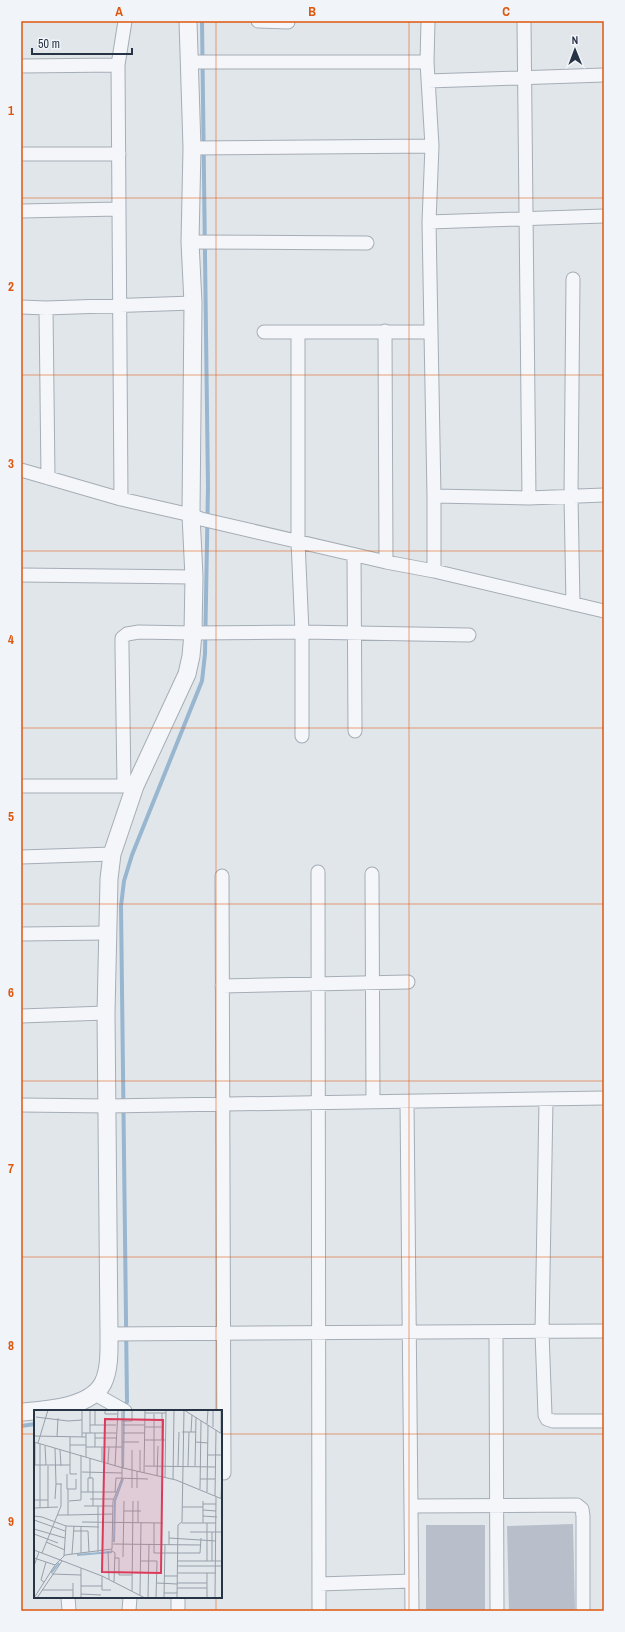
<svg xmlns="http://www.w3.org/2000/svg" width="625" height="1632" viewBox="0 0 625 1632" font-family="'Archivo Narrow',sans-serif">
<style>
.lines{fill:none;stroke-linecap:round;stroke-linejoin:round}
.stream{stroke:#98b6cf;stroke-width:4}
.building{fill:#b8bfca}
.minor-casing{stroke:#a5adb6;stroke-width:15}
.tertiary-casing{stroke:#a5adb6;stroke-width:19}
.minor{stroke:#f4f6f9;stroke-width:13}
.tertiary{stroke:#f4f6f9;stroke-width:17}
.grid{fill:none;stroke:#de570f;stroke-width:1;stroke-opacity:0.55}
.inset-river{fill:none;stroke:#98b6cf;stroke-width:2}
.inset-road{fill:none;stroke:#979fa9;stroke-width:1}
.view{fill:#dc3a5b;fill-opacity:0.15;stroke:#dc3a5b;stroke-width:2}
.inset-edge{fill:none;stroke:#273445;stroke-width:2}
.neatline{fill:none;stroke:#de570f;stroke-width:1.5}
.grid-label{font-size:13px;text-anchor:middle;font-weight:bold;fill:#de570f}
</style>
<rect width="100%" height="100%" fill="#e1e6eb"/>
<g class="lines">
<path class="stream" d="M 122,1408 L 127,1402 L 121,906 L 124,881 L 132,855 L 202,681 L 205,654 L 208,487 L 202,21
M 21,1426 L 35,1424"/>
</g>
<path class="building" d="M 573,1524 L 575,1611 L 509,1611 L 507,1526 Z
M 426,1525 L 485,1525 L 485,1611 L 426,1611 Z"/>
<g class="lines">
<defs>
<path id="minor" d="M 258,21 L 288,22 L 288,21
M 428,21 L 427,62 L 432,146 L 429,222 L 434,496 L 434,571
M 524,21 L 529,498
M 190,62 L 427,62
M 21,66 L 118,65
M 428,81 L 604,75
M 192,148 L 432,146
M 21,154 L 119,154
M 21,211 L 119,209
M 429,222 L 604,216
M 190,242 L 367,243
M 21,307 L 46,308 L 193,303
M 46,308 L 48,478
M 385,331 L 386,562
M 264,332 L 430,332
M 298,332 L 298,541 L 302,632 L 302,736
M 21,470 L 121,499 L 191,515 L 201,519 L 386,562 L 434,571 L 604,611
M 434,496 L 529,498 L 604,495
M 121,499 L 118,65 L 125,21
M 354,555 L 355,731
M 21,575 L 194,577
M 573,604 L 571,496 L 573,279
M 21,786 L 133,786
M 124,786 L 122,648 L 122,638 L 127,634 L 139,632 L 193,633 L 302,632 L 469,635
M 21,857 L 112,854
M 318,872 L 319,1611
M 372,874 L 373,1102
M 222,876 L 224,1473
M 21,934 L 108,933
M 222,986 L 408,982
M 21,1016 L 106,1013
M 546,1100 L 542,1332 L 545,1415 L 547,1419 L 553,1421 L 604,1421
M 407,1102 L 412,1611
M 21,1105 L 108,1106 L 604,1098
M 496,1332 L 497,1611
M 109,1334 L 604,1331
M 95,1394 L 125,1411
M 411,1506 L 577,1505 L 582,1509 L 583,1516 L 583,1611
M 319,1584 L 412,1581
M 68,1597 L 69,1611
M 178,1597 L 178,1611
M 129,1611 L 130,1597"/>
<path id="tertiary" d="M 21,1412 C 46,1410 90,1408 103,1383 C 110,1369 109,1349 109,1334 L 106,1013 L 109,879 L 112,854 L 135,786 L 187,674 L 191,656 L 193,633 L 194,577 L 191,515 L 193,303 L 190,242 L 192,148 L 188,21"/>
</defs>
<use href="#minor" class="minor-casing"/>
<use href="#tertiary" class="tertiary-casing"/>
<use href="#minor" class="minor"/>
<use href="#tertiary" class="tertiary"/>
</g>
<path class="grid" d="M 216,21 L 216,1411M 409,21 L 409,1611M 21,198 L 604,198M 21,375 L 604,375M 21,551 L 604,551M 21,728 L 604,728M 21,904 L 604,904M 21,1081 L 604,1081M 21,1257 L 604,1257M 21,1434 L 35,1434M 221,1434 L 604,1434M 216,1597 L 216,1611"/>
<g transform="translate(34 1410)">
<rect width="188" height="188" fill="#e1e6eb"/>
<path class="inset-river" d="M 89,58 L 90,0M 80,132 L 81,91 L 89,69M 43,145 L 78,142M 17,163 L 25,153"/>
<path class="inset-road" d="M 48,0 L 48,27M 56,0 L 56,23M 71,0 L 71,4 L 84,4M 150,0 L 188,24M 111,3 L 132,3M 128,3 L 128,30M 2,7 L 34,11 L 48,10M 88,11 L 98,11 L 98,0M 173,14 L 174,0M 56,15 L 82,15M 61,15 L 61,0M 88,15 L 111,15M 111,17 L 128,17M 179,17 L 179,0M 148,22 L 162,22M 157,22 L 158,5M 48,23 L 82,23M 89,23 L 111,23M 187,23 L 187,0M 0,26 L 52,27M 23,27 L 24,8M 36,27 L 36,64 L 43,64M 61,28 L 82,28M 111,30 L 132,30M 0,32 L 89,58 L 142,70 L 188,89M 88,32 L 105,32M 162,32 L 174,33M 4,33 L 14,0M 36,35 L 52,35M 11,36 L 12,55M 52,37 L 88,37M 61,37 L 61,23M 21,38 L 22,74M 26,40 L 27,56M 174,45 L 188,45M 52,47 L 52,23M 68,51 L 68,37M 74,53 L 75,37M 0,55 L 36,55M 1,55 L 1,32M 81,56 L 84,0M 111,56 L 181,57M 120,56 L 120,4M 144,56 L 145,22M 154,56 L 155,22M 161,56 L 162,7M 48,62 L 88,63M 106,62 L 106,40M 110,63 L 111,0M 33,64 L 33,79 L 42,79 L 42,69M 123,66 L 124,36M 56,68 L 56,48M 131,68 L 132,0M 139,69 L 140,0M 166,69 L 181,69M 98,78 L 98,40M 103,78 L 103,61M 166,79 L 167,11M 47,82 L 82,82M 54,82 L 54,68 L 59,68 L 59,96M 81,82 L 82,68 L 114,69M 173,82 L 174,15M 181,86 L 182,20M 21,89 L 22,74 L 28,74M 56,89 L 80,89M 187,89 L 188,62M 0,90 L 14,90M 35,91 L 47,90 L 47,45M 169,94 L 182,94M 50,96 L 64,96M 148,97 L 169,97M 0,98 L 24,97M 6,98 L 6,34M 14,98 L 14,56M 169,100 L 182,101M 90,101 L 107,101M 23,105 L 34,105 L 34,79M 34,105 L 79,104M 0,106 L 8,107 L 32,116 L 65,117M 169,106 L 183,107M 0,110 L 31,121M 48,112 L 129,113M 104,113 L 104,91M 120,113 L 120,143 L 166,143 L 167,128M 148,113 L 182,113M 169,113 L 169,91M 47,117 L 47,143M 0,119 L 31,128M 39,121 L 54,121 L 55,142M 156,122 L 188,122M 0,124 L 24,133M 135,128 L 182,131M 12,132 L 31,140M 79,134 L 167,135M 135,135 L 135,121M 0,140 L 68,166 L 111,188M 77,140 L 81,143 L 80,172M 74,141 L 75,169M 64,142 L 64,96 L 79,96M 8,143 L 27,96 L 27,74M 38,144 L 40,116M 30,146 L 32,116M 89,147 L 90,91M 0,148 L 21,155M 81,148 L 85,148 L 85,165 L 98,165M 107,151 L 123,151 L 122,188M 144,151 L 188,151M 173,151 L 173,113M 178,151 L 178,122M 0,156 L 5,142M 144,156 L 188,156M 144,163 L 182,163M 18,164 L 47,165M 68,166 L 68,180 L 77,180M 130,166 L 143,166M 10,172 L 7,170 L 12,152M 123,173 L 143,174M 143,173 L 173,173M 47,176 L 68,176M 143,178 L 173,178M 8,180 L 39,180M 98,181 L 99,91M 130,183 L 143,183M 47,184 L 67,185M 106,185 L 107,113M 0,188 L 21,155 L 31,145 L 78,139 L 79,91 L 88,68 L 88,0M 3,188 L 28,151M 39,188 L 39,173M 47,188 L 47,158M 114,188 L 115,134M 130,188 L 131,134M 143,188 L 144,115 L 148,112 L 150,0M 173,188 L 173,163M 181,188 L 182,87"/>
<path class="view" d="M 71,9 L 129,10 L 127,163 L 68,162 Z"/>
<rect width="188" height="188" class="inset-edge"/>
</g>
<rect width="625" height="1632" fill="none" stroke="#f1f4f8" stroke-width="44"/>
<g transform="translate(575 50) rotate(359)" stroke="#f1f4f8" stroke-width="3" paint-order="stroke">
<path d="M0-3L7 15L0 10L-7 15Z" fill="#273445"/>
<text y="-6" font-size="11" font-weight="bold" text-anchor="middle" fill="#273445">N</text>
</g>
<path d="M32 48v6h100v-6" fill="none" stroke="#273445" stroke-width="2"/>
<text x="38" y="48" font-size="12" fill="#273445" stroke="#f1f4f8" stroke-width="3" paint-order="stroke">50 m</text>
<rect x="22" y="22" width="581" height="1588" class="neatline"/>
<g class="grid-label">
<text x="119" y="16">A</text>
<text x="312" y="16">B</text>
<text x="506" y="16">C</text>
<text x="11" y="115">1</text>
<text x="11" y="291">2</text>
<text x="11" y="468">3</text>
<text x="11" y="644">4</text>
<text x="11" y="821">5</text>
<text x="11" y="997">6</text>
<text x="11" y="1173">7</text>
<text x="11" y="1350">8</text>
<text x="11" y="1526">9</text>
</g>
</svg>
